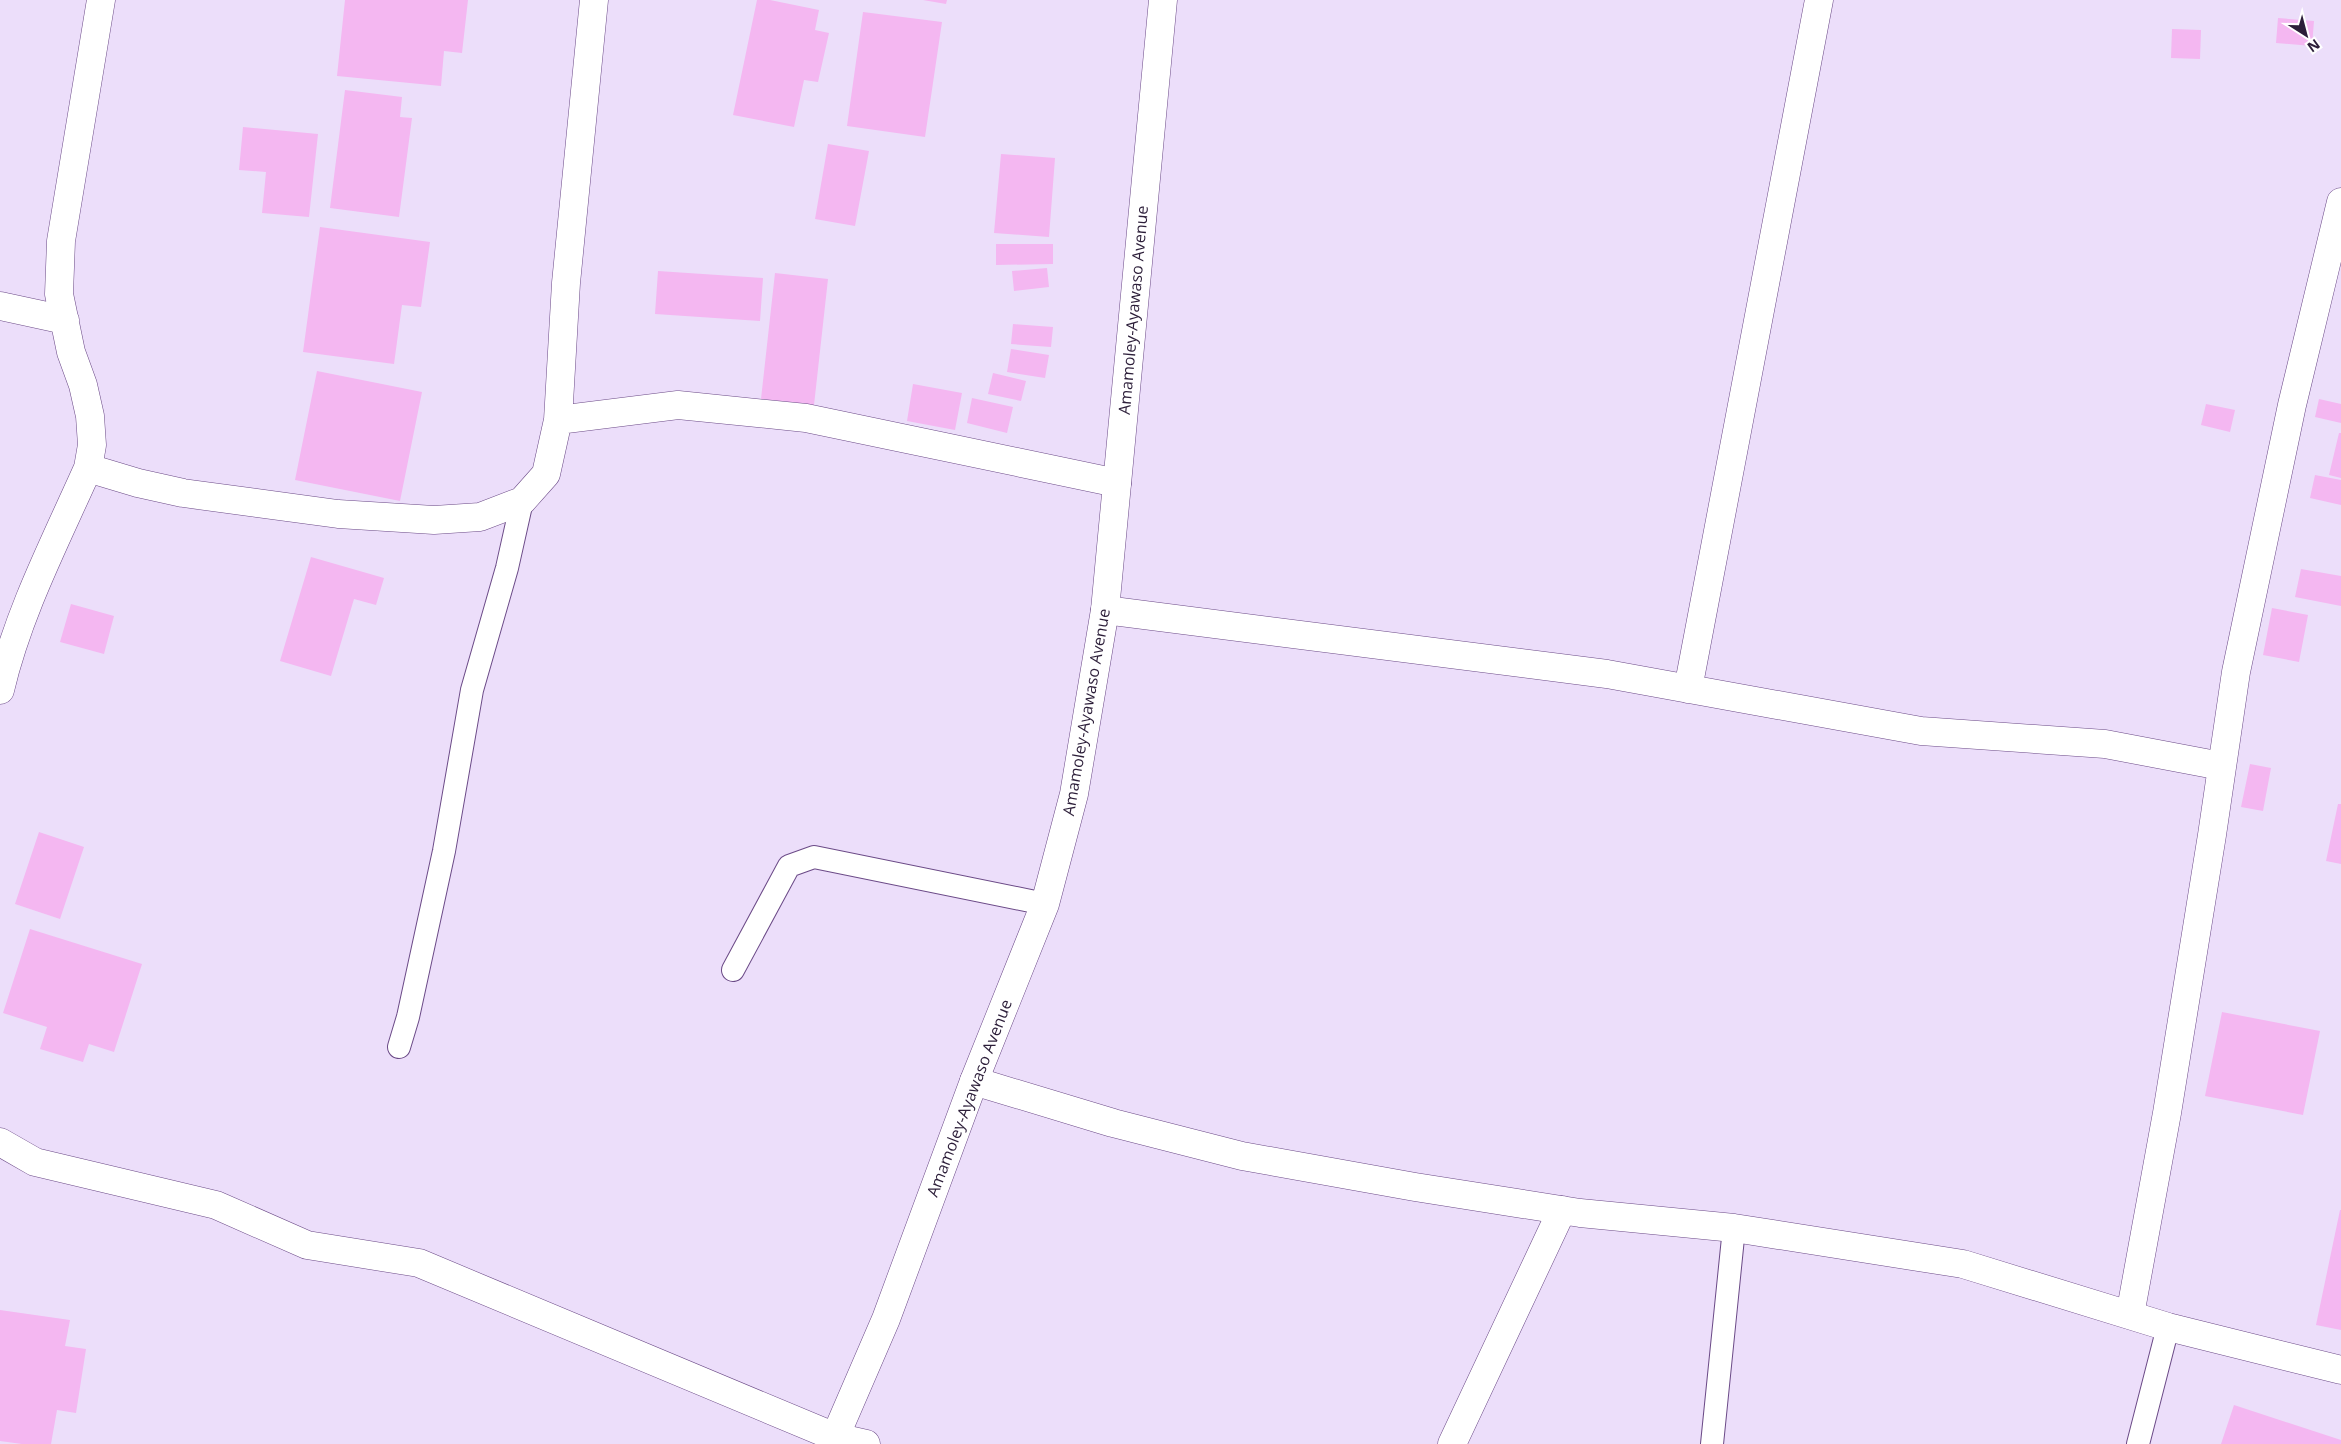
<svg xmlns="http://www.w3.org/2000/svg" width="2341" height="1444" viewBox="0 0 2341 1444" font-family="'Open Sans',sans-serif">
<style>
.building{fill:#f4b7f1}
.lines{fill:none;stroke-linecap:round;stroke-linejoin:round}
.lane-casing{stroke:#6b4a87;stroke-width:24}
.street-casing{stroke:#6b4a87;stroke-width:29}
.secondary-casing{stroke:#6b4a87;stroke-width:29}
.lane{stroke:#fff;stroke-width:22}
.street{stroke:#fff;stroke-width:28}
.secondary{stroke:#fff;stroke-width:28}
.labels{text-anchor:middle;stroke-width:4;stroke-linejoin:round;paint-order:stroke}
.street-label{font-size:16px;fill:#2c1e39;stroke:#fff}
</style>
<rect width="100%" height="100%" fill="#ecdefa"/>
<path class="building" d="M 345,0 L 468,0 L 462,53 L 444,51 L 441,86 L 337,76 Z
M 757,0 L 770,0 L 819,10 L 815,30 L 829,33 L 818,82 L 804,80 L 794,127 L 733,115 Z
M 923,0 L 947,0 L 946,4 Z
M 863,12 L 942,22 L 925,137 L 847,126 Z
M 2278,18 L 2314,21 L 2312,46 L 2276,43 Z
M 2172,29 L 2201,30 L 2200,59 L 2171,58 Z
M 345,90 L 402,97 L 400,117 L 412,118 L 399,217 L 330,208 Z
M 243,127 L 318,134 L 309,217 L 262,213 L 266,172 L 239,170 Z
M 828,144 L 869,151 L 855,226 L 815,219 Z
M 1001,154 L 1055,158 L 1049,237 L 994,233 Z
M 320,227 L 430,242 L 421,307 L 402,305 L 394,364 L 303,352 Z
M 996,244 L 1053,244 L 1053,264 L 996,265 Z
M 1047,268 L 1049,287 L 1014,291 L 1012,271 Z
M 658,271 L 763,278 L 760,321 L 655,314 Z
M 775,273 L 828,279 L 814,405 L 761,399 Z
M 1013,324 L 1053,327 L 1051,347 L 1011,344 Z
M 1011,349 L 1049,355 L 1045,378 L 1007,372 Z
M 317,371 L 422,392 L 400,501 L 295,480 Z
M 993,373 L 1026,381 L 1021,401 L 988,394 Z
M 913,384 L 962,393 L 955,430 L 907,421 Z
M 972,398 L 1013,407 L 1007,433 L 967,423 Z
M 2319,399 L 2341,404 L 2341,423 L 2315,417 Z
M 2206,404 L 2235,410 L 2230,432 L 2201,425 Z
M 2339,433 L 2341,433 L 2341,478 L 2329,475 Z
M 2315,475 L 2341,480 L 2341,505 L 2310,498 Z
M 311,557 L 384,578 L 376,605 L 354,599 L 331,676 L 280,661 Z
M 2301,569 L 2341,576 L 2341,606 L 2295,597 Z
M 71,604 L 114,616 L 104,654 L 60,642 Z
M 2272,608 L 2308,615 L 2299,662 L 2263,655 Z
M 2250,764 L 2271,768 L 2263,811 L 2241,807 Z
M 2338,804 L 2341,804 L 2341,864 L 2326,861 Z
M 39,832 L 84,847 L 60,919 L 15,904 Z
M 30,929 L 142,964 L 114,1052 L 89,1044 L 83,1062 L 40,1049 L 47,1027 L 3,1013 Z
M 2222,1012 L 2320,1031 L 2303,1115 L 2205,1096 Z
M 2340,1210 L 2341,1210 L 2341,1330 L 2316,1325 Z
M 0,1310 L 70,1320 L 65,1346 L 86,1349 L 76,1413 L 57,1410 L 51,1444 L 22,1444 L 0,1441 Z
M 2234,1405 L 2341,1440 L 2341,1444 L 2221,1444 Z"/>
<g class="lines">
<defs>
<path id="lane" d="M 733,970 L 789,866 L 814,857 L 1045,904
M 399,1047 L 408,1017 L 444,851 L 472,690 L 507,568 L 522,501
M 1712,1444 L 1734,1228
M 2138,1444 L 2168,1327"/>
<path id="street" d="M 0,306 L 65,320
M 558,420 L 566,283 L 594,0
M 88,468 L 138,483 L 183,493 L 338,514 L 434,520 L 480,517 L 522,501 L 546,474 L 558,420 L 678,405 L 806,418 L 1117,483
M 1105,610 L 1607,674 L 1921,731 L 2105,744 L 2221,766
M 1688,689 L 1819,0
M 0,690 C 18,613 56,540 88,468 L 92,445 L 90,416 L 83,385 L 71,352 L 59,294 L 61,241 L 101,0
M 974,1081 L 1113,1123 L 1242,1156 L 1415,1187 L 1580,1213 L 1734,1228 L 1963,1264 L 2168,1327 L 2341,1370
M 0,1142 L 35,1162 L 216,1205 L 307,1245 L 419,1263 L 835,1437 L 866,1444
M 2130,1315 L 2167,1113 L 2212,835 L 2236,672 L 2292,405 L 2341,202
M 1452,1444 L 1562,1210"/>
<path id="secondary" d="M 832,1444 L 886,1319 L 974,1081 L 1045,904 L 1074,794 L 1105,610 L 1163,0"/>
</defs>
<use href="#lane" class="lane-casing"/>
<use href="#street" class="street-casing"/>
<use href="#secondary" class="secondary-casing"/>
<use href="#lane" class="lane"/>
<use href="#street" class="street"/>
<use href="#secondary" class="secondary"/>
</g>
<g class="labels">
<g class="street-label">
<text transform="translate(1133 310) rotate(-85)" y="6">Amamoley-Ayawaso Avenue</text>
<text transform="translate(1086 712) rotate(-80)" y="6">Amamoley-Ayawaso Avenue</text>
<text transform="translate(969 1098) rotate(-69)" y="6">Amamoley-Ayawaso Avenue</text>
</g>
</g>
<g transform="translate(2306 35) rotate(144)" stroke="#ffffff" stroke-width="4" paint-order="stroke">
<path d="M0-4L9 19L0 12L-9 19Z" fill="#2c1e39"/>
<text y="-8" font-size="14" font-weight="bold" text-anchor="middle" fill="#2c1e39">N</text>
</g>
</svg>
